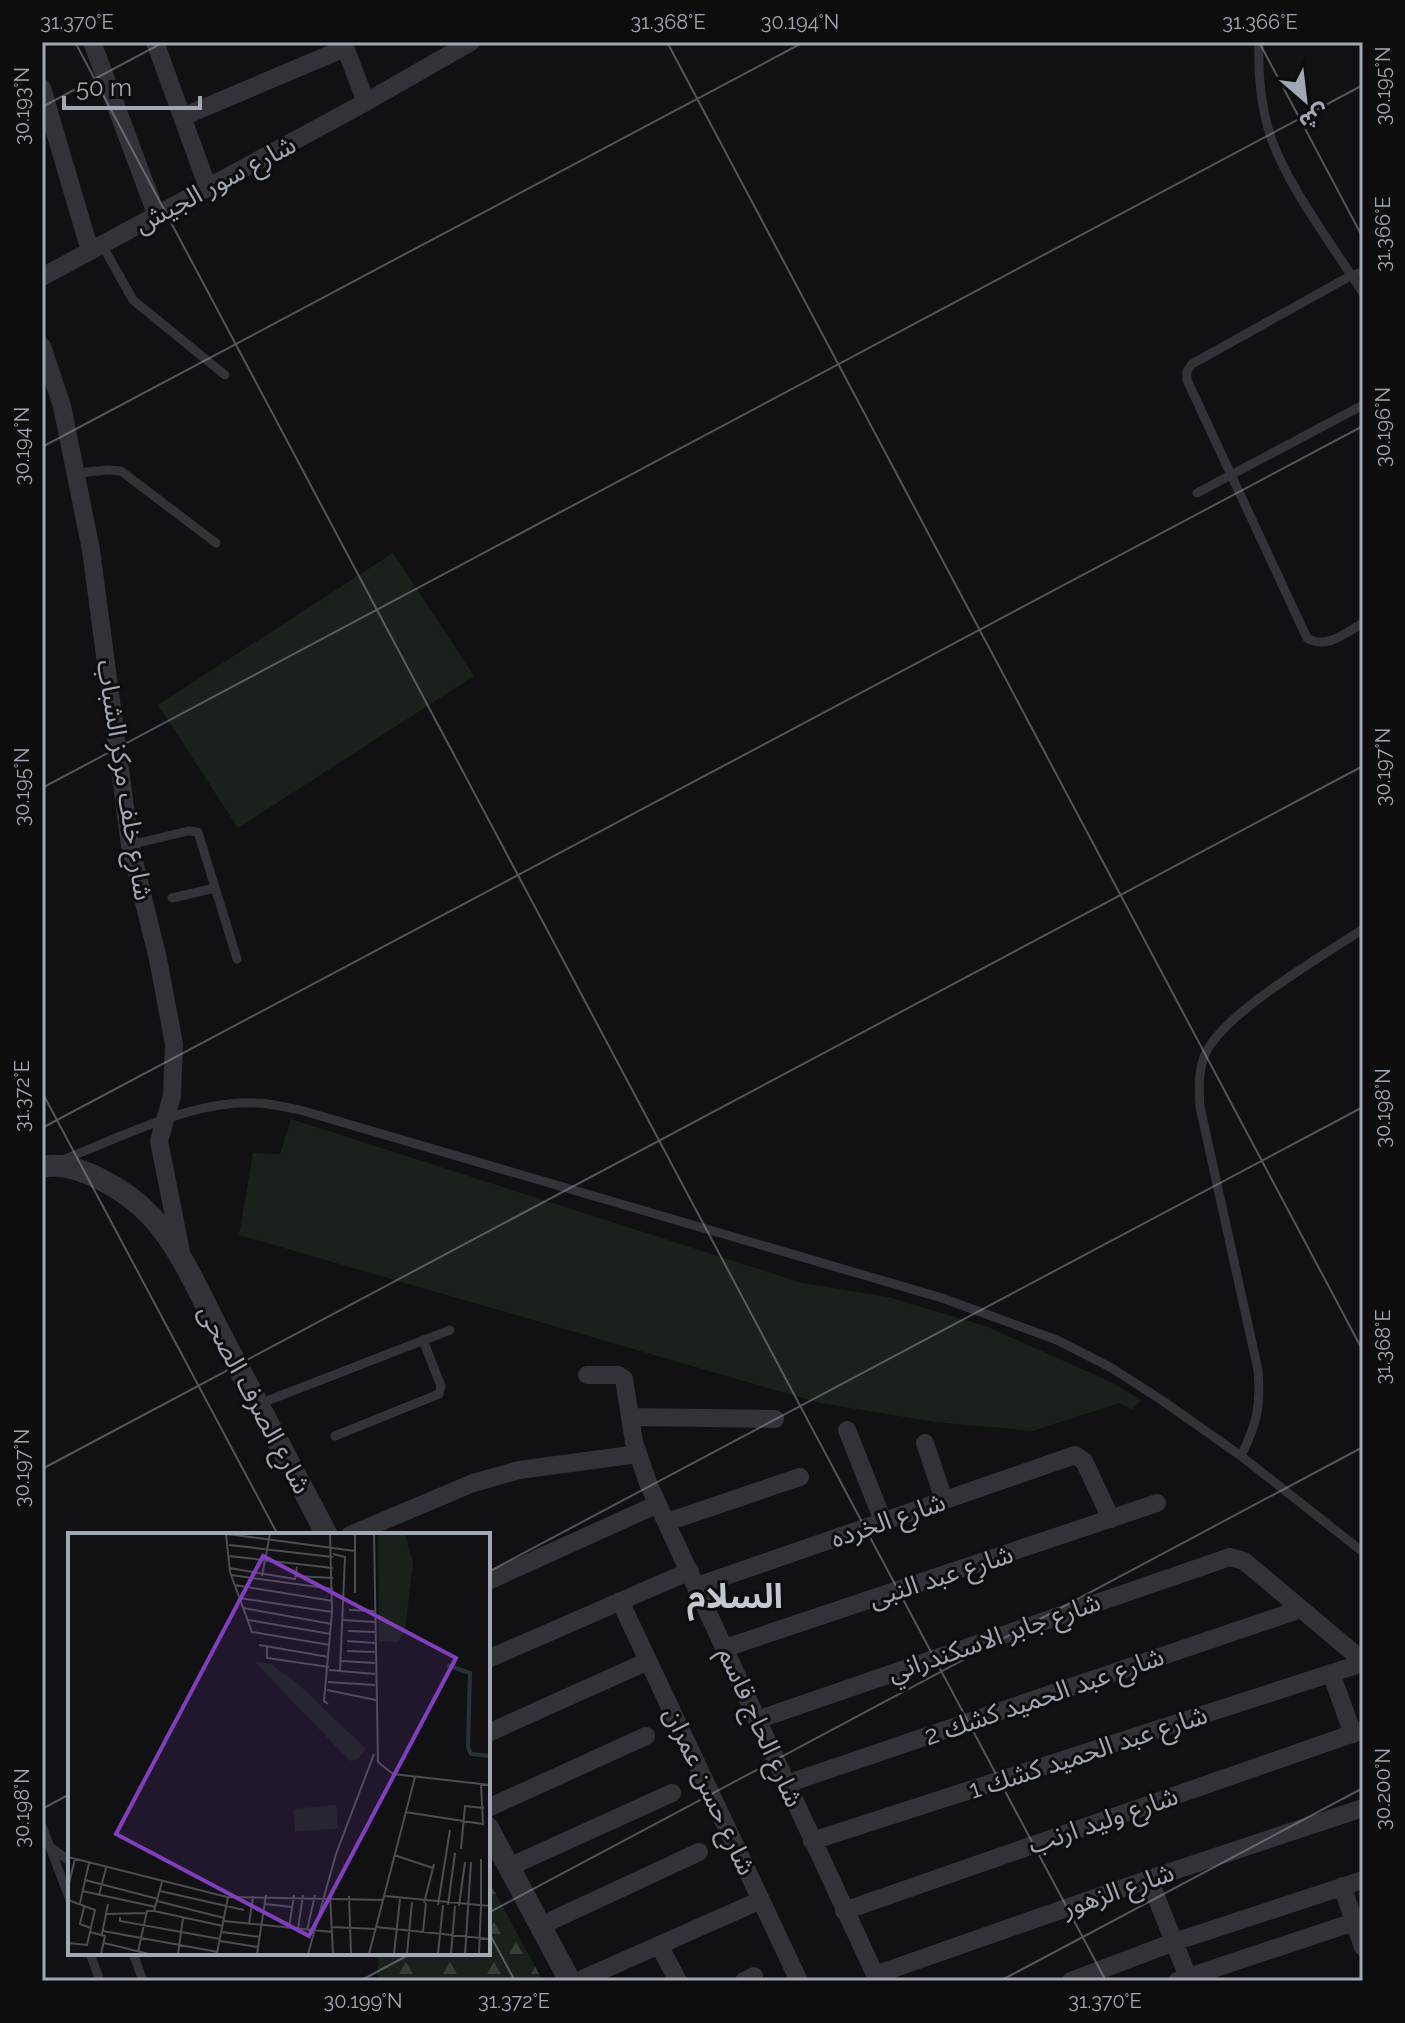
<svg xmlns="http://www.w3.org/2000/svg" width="1405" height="2023" viewBox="0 0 1405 2023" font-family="Raleway,'Noto Sans Arabic',sans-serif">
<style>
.grass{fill:#19211a}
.forest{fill:url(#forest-firs)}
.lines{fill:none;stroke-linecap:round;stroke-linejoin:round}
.service{stroke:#323339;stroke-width:9}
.minor{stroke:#323339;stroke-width:18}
.tertiary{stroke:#323339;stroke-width:22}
.ticks{fill:none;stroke:#a1a8b5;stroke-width:2;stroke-opacity:0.45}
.labels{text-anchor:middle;stroke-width:6;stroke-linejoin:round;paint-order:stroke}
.street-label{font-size:26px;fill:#a1a8b5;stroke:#0d0d0e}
.district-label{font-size:34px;font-weight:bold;fill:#c3c7d1;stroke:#0d0d0e}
.inset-river{fill:none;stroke:#273138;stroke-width:4}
.inset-road{fill:none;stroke:#4b4d54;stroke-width:2}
.view{fill:#813fbe;fill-opacity:0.15;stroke:#813fbe;stroke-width:4}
.inset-edge{fill:none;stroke:#a1a8b5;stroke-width:4}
.neatline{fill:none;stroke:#a1a8b5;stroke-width:3}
.ticks-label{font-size:20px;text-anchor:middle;fill:#a1a8b5}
</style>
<defs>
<pattern id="forest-firs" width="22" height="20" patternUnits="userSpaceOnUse" patternTransform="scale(2)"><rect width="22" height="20" fill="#19211a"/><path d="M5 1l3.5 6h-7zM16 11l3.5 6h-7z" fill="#373e39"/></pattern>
</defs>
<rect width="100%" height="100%" fill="#111113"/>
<path class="grass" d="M 393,553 L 474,676 L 238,828 L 158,705 Z
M 291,1119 L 802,1283 L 888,1297 L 988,1327 L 1111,1382 L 1141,1400 L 1132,1410 L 1119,1403 L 1033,1431 L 935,1422 L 820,1403 L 239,1235 L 253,1153 L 280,1154 Z"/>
<path class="forest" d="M 493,1889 L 543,1981 L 377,1981 L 379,1953 L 488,1953 L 488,1892 Z"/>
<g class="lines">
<path class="service" d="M 1259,42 C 1258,71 1260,100 1268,128 C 1282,179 1333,246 1363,293
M 102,245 L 133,300 L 225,375
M 1363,272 L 1352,275 L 1192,364 L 1187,371 L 1187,380 L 1307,638 C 1326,650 1345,633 1363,623
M 77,473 L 108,470 L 121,471 L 216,543
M 1197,493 L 1363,405
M 130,845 L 188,831 L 198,832 L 237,959
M 172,898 L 215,888
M 62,1160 C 120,1138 194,1099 257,1103 C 271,1103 286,1108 300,1110 L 942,1298 L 1057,1340 L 1110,1367 L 1160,1399 L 1241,1456 L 1363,1552
M 259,1404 L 450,1330
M 335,1436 L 439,1394 L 441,1386 L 423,1340
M 1241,1456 C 1257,1424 1261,1405 1258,1370 L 1200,1107 C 1199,1090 1198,1074 1204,1057 C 1219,1015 1323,956 1363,929
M 42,1826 L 70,1900
M 50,1847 L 70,1861
M 90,1953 L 100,1981
M 133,1953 L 143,1981"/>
<path class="minor" d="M 92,42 L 157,216
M 155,42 L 208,188
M 343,42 L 366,102
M 42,88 L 90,251
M 182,117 L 345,48
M 42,277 L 366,102 L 471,42
M 42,346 L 62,406 L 91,550 L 130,845 L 158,959 L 174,1044 L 172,1096 L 159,1141 L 181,1252
M 587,1375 L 618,1375 L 624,1379 L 634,1442 L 648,1483 L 878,1981
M 630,1417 L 775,1419
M 847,1430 L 883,1521
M 925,1443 L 944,1500
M 667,1522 L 800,1477
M 350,1535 L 473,1483 L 519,1470 L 638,1454
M 488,1581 L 658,1504
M 697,1586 L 1075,1455 L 1084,1461 L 1111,1519
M 620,1601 L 799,1981
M 725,1648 L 1157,1503
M 488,1659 L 690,1571
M 1331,1673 L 1353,1734
M 757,1720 L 1230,1557 L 1244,1561 L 1363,1661
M 488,1733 L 648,1661
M 786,1784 L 1301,1609
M 488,1808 L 646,1736
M 812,1841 L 1363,1663
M 509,1867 L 672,1793
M 1149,1879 L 1188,1977
M 1342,1886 L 1363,1947
M 844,1911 L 1363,1730
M 540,1926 L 699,1852
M 659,1945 L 678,1981
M 875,1975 L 1149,1879 L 1363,1808
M 578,1981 L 761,1900
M 744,1981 L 754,1976
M 1071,1981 L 1174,1942 L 1363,1880
M 1177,1981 L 1363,1919"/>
<path class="tertiary" d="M 42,1167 C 76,1159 127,1191 150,1215 C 181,1248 200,1295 221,1335 C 257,1402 292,1468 327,1535
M 488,1828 L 570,1981"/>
</g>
<path class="ticks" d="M 75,42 L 1106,1981M 667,42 L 1363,1351M 1259,42 L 1363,238M 42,107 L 164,42M 42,447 L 804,42M 42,788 L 1363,85M 42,1092 L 278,1535M 42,1128 L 1363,426M 42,1469 L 1363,766M 488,1572 L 1363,1107M 42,1809 L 70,1794M 488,1913 L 1363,1447M 488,1931 L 515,1981M 360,1981 L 412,1953M 1000,1981 L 1363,1788"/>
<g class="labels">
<g class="street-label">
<text transform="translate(215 184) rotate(-28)" y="9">شارع سور الجيش</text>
<text transform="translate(125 780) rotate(81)" y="9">شارع خلف مركز الشباب</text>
<text transform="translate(255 1399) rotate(62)" y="9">شارع الصرف الصحى</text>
<text transform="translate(888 1520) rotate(-19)" y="9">شارع الخرده</text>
<text transform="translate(941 1576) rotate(-18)" y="9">شارع عبد النبى</text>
<text transform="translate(994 1637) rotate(-19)" y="9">شارع جابر الاسكندراني</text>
<text transform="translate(1044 1696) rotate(-19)" y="9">شارع عبد الحميد كشك 2</text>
<text transform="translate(761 1727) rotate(66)" y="9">شارع الحاج قاسم</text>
<text transform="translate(1088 1752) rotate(-18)" y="9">شارع عبد الحميد كشك 1</text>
<text transform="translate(710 1791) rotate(65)" y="9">شارع حسن عمران</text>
<text transform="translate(1103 1820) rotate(-19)" y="9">شارع وليد ارنب</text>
<text transform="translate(1118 1890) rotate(-19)" y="9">شارع الزهور</text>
</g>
<g class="district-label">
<text x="735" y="1608">السلام</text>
</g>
</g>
<g transform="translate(68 1533)">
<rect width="422" height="422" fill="#111113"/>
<path d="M 186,128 L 203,131 L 230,151 L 298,216 L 290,226 L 282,228 ZM 268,272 L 270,295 L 227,299 L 225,276 Z" fill="#19211a"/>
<path d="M 310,1 L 337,1 L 345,30 L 337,98 L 330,109 L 311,108 Z" fill="#19211a"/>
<path class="inset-river" d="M 379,132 L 402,140 L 400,214 L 403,221 L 422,223"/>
<path class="inset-road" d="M 158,1 L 162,39 L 184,99 L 262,112M 159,1 L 287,18M 287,1 L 287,60M 306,1 L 310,229 L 325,241 L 422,252M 161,12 L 265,24M 265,21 L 277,24 L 272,138M 161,23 L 265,35M 161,35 L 227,46 L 229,34M 163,42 L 265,56M 194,43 L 202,1M 228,43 L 265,45M 166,52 L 265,68M 171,65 L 264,79M 175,75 L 264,91M 281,77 L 307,78M 180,87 L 263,101M 275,87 L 307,89M 280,98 L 307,99M 279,108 L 307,110M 191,112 L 261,124M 199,113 L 199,125 L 261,134M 279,118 L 307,119M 273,128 L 307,130M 261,137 L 307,141M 260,149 L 307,152M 259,157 L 308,167M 260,171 L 256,168 L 264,79 L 262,1M 337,279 L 415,291 L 413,251M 393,316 L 397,273 L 416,275M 326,322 L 365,335M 0,324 L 159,364 L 316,367M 413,326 L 413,373M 17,347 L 90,366M 0,354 L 7,326M 14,358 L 88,374M 92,358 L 176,377M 31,362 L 38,335M 262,362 L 265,421M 281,363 L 283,421M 317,363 L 422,373M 0,367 L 27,377 L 19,412 L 0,410M 89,368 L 156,385M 12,370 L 21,330M 356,370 L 366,331M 197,371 L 224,374M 370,372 L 382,297M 380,372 L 387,320M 391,373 L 397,329M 16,374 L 12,391 L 23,395M 86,378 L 155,393M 38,381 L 78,380M 52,384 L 52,388 L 152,406M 156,388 L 264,399M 181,391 L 185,363M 263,394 L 308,396M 308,394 L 422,406M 221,395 L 226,362M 230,396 L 235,362M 239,397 L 247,362M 35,398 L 150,419M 22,399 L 37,403 L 33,421M 154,399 L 192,404M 355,399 L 358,370M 34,401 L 40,371M 152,408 L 190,414M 36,410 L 81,421M 70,419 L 79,378 L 86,378 L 94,349M 149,420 L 160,364M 110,421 L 115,385M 189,421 L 198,362M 240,421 L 268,321 L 306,221M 301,421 L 347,244M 326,421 L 332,366M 339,421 L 344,369M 370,421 L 375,372M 383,421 L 387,373M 397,421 L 403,329M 411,421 L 413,373"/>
<path class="view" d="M 195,23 L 388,125 L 241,403 L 48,301 Z"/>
<rect width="422" height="422" class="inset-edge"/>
</g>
<rect width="1405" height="2023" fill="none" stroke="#0d0d0e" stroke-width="88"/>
<g transform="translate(1305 100) rotate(152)" stroke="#0d0d0e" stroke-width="6" paint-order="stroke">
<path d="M0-6L14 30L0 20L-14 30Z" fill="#a1a8b5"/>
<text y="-12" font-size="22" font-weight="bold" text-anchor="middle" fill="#a1a8b5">ش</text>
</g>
<path d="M64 96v12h136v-12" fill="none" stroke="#a1a8b5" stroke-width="4"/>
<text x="76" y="96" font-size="24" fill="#a1a8b5" stroke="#0d0d0e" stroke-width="6" paint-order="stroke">50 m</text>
<rect x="44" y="44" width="1317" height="1935" class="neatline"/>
<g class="ticks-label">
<text x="77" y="29">31.370°E</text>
<text x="668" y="29">31.368°E</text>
<text x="800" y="29">30.194°N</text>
<text x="1260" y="29">31.366°E</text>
<text transform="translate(1383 86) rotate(-90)" y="7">30.195°N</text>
<text transform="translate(22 106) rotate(-90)" y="7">30.193°N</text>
<text transform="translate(1383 234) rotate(-90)" y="7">31.366°E</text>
<text transform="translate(1383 427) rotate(-90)" y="7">30.196°N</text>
<text transform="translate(22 446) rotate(-90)" y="7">30.194°N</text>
<text transform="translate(1383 767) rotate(-90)" y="7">30.197°N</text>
<text transform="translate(22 787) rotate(-90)" y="7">30.195°N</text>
<text transform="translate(22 1096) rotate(-90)" y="7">31.372°E</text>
<text transform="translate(1383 1108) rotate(-90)" y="7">30.198°N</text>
<text transform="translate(1383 1347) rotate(-90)" y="7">31.368°E</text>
<text transform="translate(22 1468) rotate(-90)" y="7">30.197°N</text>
<text transform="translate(1383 1789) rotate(-90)" y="7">30.200°N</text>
<text transform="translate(22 1808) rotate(-90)" y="7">30.198°N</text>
<text x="363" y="2008">30.199°N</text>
<text x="514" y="2008">31.372°E</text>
<text x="1105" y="2008">31.370°E</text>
</g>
</svg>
